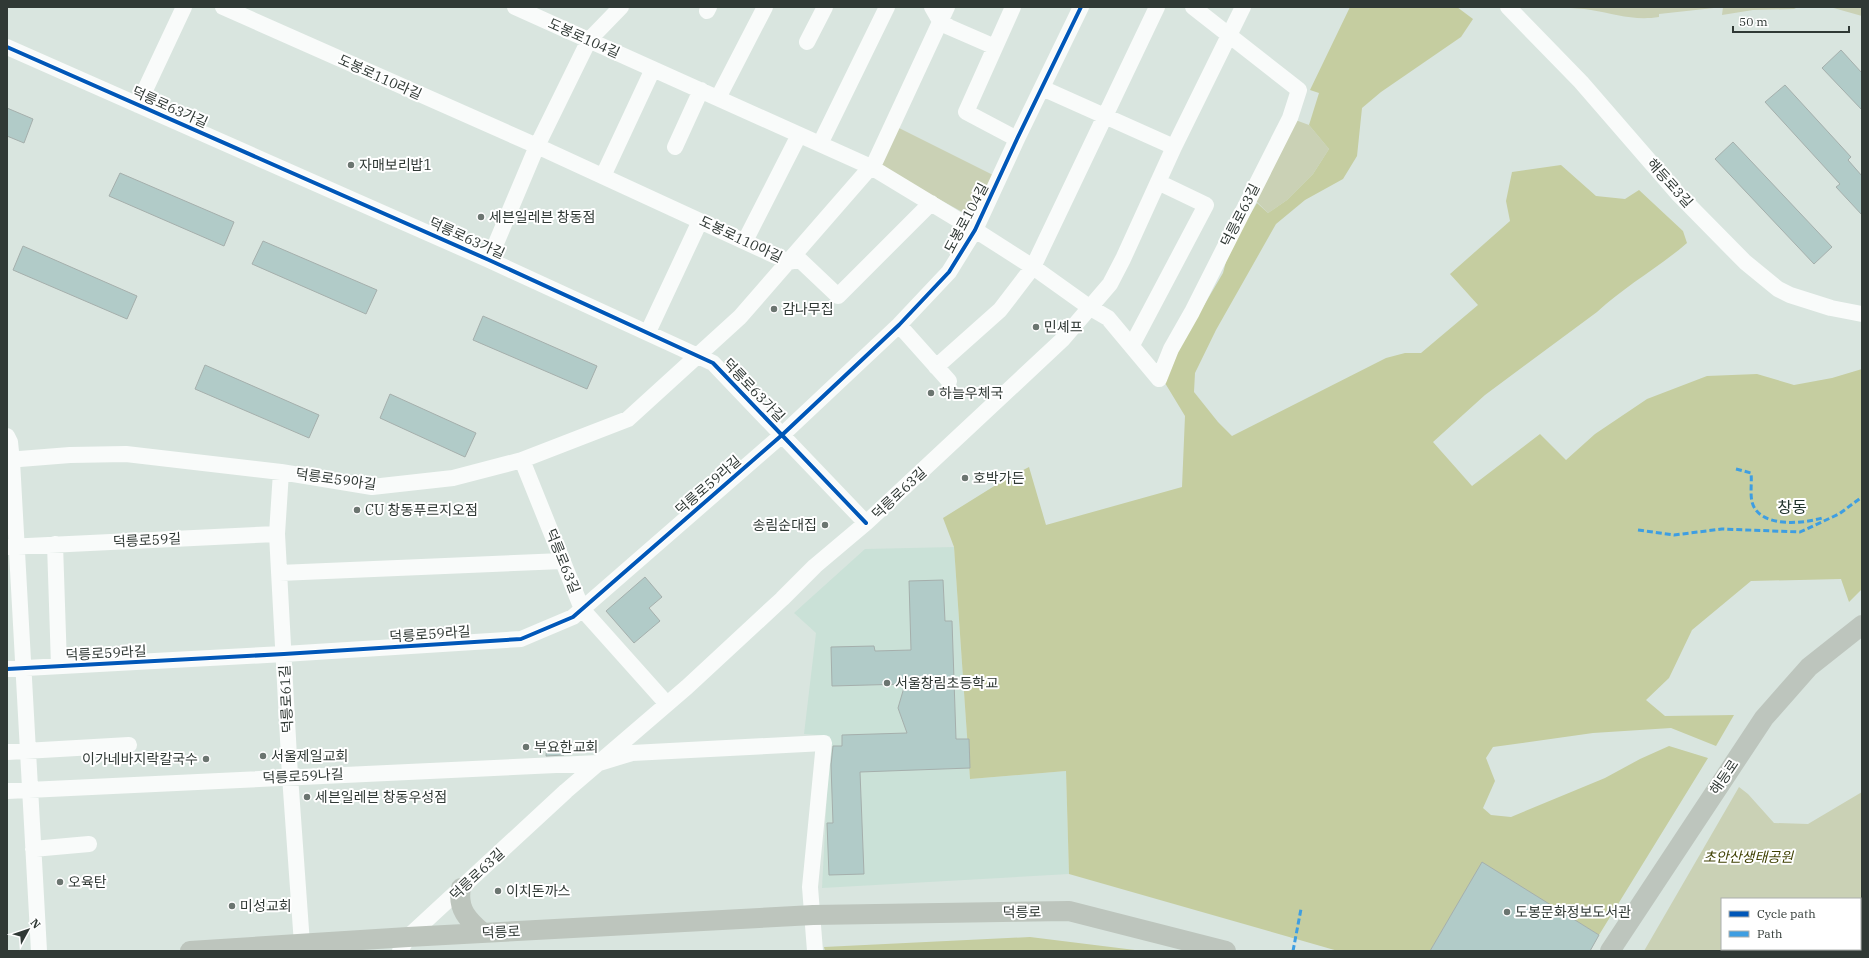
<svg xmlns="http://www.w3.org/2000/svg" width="1869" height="958" viewBox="0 0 1869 958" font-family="'IBM Plex Serif','Noto Sans KR',serif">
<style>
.built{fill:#cae1d7}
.green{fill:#cad1b5;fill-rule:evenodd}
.forest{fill:#c5cda0}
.building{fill:#b1cbc8;stroke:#a5afac}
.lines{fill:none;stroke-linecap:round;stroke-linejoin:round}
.minor{stroke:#f9fbfa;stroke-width:16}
.major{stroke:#bdc5bd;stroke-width:20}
.quiet{stroke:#3e9ee2;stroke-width:3;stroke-dasharray:6 3;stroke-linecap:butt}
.cycleway-casing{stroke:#fff;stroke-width:6}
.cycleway{stroke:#0057b8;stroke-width:4}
.poi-dot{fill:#6b7570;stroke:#fff;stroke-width:1.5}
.labels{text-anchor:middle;stroke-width:4;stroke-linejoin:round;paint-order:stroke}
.street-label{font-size:14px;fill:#303935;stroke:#fff}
.poi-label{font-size:14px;fill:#303935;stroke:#fff;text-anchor:start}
.park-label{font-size:14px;font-style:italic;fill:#3f4002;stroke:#fff}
.quarter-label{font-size:16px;fill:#21342d;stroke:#fff}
</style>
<rect width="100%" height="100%" fill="#d9e5df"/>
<path class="built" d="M 954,547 L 970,779 L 1066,771 L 1069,874 L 822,888 L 830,736 L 804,734 L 816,633 L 794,613 L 865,549 Z"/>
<path class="green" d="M 1537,7 L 1798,7 L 1794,9 L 1753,10 L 1722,15 L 1723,7 L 1659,14 L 1659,17 C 1634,21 1615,14 1591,10 C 1573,7 1555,8 1537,7 Z
M 1830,7 L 1862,7 L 1862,16 Z
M 1290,118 L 1309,125 L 1329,149 L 1313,174 L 1287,200 L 1268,213 L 1252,197 Z
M 897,127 L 995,176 L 975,219 L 879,166 Z
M 1739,787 L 1748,794 L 1774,823 L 1808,824 L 1862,792 L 1862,951 L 1644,951 ZM 1722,899 L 1860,899 L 1860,949 L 1722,949 Z"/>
<path class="forest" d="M 1350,7 L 1457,7 L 1473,19 L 1461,37 L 1381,92 L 1362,108 L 1357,156 L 1343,179 L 1305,200 L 1276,224 L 1216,330 L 1195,373 L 1194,392 L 1218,422 L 1232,436 L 1386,358 L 1405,353 L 1421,353 L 1478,305 L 1450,274 L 1510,221 L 1506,201 L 1512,172 L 1561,165 L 1596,196 L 1625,199 L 1639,190 L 1683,231 L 1687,243 C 1658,268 1625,286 1597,312 L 1485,395 L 1433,442 L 1472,486 L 1540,434 L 1566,460 L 1595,434 L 1647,399 L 1707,376 L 1757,374 L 1794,385 L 1832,378 L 1862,369 L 1862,589 L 1849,602 L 1841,579 L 1751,581 L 1692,630 L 1669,678 L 1646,700 L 1665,716 L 1734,715 L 1716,746 L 1671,728 L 1593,733 L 1493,747 L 1486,758 L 1495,781 L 1483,808 L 1491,815 L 1511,817 L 1605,778 L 1640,759 L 1669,746 L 1708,758 L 1599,935 L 1482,863 L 1430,951 L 1338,951 L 1069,874 L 1066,771 L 970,779 L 954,547 L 943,518 L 1004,480 L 1029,467 L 1046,525 L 1182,487 L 1185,416 L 1165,383 L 1176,353 L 1223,273 L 1229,250 L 1257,203 L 1268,213 L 1287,200 L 1313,174 L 1329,149 L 1309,125 L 1319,93 L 1310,90 Z
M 1030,937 L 1143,951 L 825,951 L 824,947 Z"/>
<path class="building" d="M 1841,50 L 1862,73 L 1862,110 L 1822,68 Z
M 1785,85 L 1851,157 L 1848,160 L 1862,176 L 1862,215 L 1836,187 L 1840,184 L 1765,102 Z
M 7,108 L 33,119 L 24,143 L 7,136 Z
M 1733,142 L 1832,247 L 1814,264 L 1715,159 Z
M 120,173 L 234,222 L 224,246 L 109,196 Z
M 263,241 L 377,290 L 366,314 L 252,264 Z
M 23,246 L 137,296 L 127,319 L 13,270 Z
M 483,316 L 597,366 L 587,389 L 473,340 Z
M 205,365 L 319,415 L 309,438 L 195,389 Z
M 390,394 L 476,433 L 465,457 L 380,418 Z
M 645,577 L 662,597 L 649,608 L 660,621 L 634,643 L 606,611 Z
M 943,580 L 945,621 L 952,621 L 956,739 L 969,739 L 970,768 L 860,772 L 864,874 L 829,875 L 827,823 L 833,823 L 831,765 L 833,746 L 842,746 L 842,735 L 907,733 L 898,708 L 905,684 L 832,686 L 831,647 L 874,646 L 875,651 L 911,650 L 909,581 Z
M 547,742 L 565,743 L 564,755 L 546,756 Z
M 1482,862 L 1599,935 L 1590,951 L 1430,951 Z"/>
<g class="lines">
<path class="minor" d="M 223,7 L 537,146 L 789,262 L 800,260 L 838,296 L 931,203
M 515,7 L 871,167 L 975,230 L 1033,267 L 1089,307 L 1108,318 L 1159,379
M 932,7 L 940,21 L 949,27 L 995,47
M 1013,7 L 966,112 L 1017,139
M 1508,7 L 1581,82 L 1679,195 L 1745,262 L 1778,289 L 1790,295 L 1831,308 L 1862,314
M 707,11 L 709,7
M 807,42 L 825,7
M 7,47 L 489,260 L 713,363 L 866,523
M 1042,88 L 1174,147
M 718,98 L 765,7
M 138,105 L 184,7
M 820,144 L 887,7
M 675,147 L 701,90
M 603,176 L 653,69
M 745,241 L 799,135
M 489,260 L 537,146 L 589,40 L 621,7
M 899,325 L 949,381
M 648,332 L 700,221
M 1132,345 L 1206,205 L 1158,182
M 936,367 L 1000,310 L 1033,267 L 1157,7
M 1159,379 L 1171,349 L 1192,312 L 1290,118 L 1299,90 L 1193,7
M 7,436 L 10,442 L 12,461 L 39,951
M 7,460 L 70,455 L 126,454 L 281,472 L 372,487 L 453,478 L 522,460 L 628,419 L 740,317 L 875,162 L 947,7
M 522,460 L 582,609 L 667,704
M 281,472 L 277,534 L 290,776 L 302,944
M 55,544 L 59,666
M 7,547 L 277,534
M 279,573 L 563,561
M 7,669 L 284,654 L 521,639 L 573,617 L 782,435 L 899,325 L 949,272 L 975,230 L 1017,139 L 1081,7
M 7,752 L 129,745
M 7,791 L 599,763 L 632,753 L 824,743 L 810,887 L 815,951
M 33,849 L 89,844
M 400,951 L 408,937 L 566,791 L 687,687 L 782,599 L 815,566 L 866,523 L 1062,340 L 1110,284 L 1123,259 L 1174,147 L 1243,7"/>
<path class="major" d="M 461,888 C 457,909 468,920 483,933
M 190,951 L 408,937 L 813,915 L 1069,911 L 1226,951
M 1610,951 L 1764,718 L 1809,667 L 1862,625"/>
<path class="quiet" d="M 1736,469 L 1751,473 C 1752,482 1750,493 1752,502 C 1759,528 1802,524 1822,518
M 1638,530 L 1674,535 L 1722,529 L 1800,532 L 1839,514 L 1862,497
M 1293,951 L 1301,909"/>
<defs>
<path id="cycleway" d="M 7,47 L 489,260 L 713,363 L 866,523
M 7,669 L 284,654 L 521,639 L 573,617 L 782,435 L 899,325 L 949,272 L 975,230 L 1017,139 L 1081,7"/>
</defs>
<use href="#cycleway" class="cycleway-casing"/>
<use href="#cycleway" class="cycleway"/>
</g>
<g class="poi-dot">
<circle cx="351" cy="165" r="4"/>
<circle cx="481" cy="217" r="4"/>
<circle cx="774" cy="309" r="4"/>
<circle cx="1036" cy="327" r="4"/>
<circle cx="931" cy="393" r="4"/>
<circle cx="965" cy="478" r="4"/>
<circle cx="357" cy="510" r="4"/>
<circle cx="825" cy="525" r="4"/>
<circle cx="887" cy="683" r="4"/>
<circle cx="526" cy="747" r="4"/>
<circle cx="263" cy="756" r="4"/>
<circle cx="206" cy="759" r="4"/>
<circle cx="307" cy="797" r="4"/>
<circle cx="60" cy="882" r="4"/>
<circle cx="498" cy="891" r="4"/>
<circle cx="232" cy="906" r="4"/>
<circle cx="1507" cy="912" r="4"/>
</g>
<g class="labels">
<g class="street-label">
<text transform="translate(584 38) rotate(24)" y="5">도봉로104길</text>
<text transform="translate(380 77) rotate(24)" y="5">도봉로110라길</text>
<text transform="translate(170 107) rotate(24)" y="5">덕릉로63가길</text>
<text transform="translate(1670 183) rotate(48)" y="5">해등로3길</text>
<text transform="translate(1240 215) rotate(-63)" y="5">덕릉로63길</text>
<text transform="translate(966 218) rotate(-62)" y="5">도봉로104길</text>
<text transform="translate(467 238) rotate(24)" y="5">덕릉로63가길</text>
<text transform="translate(741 239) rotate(25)" y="5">도봉로110아길</text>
<text transform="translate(754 390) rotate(46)" y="5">덕릉로63가길</text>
<text transform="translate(336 479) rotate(8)" y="5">덕릉로59아길</text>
<text transform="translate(708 485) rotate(-41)" y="5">덕릉로59라길</text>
<text transform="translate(899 493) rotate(-43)" y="5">덕릉로63길</text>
<text transform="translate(147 540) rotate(-3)" y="5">덕릉로59길</text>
<text transform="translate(563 561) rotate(68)" y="5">덕릉로63길</text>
<text transform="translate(430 634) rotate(-4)" y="5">덕릉로59라길</text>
<text transform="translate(106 653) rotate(-3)" y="5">덕릉로59라길</text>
<text transform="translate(286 699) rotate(-93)" y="5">덕릉로61길</text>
<text transform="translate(303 776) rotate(-3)" y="5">덕릉로59나길</text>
<text transform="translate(1724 777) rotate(-56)" y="5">해등로</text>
<text transform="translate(477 874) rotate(-43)" y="5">덕릉로63길</text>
<text transform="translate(1022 912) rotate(-1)" y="5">덕릉로</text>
<text transform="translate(501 932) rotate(-3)" y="5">덕릉로</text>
</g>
<g class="poi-label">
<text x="359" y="170">자매보리밥1</text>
<text x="489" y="222">세븐일레븐 창동점</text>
<text x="782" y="314">감나무집</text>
<text x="1044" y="332">민셰프</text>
<text x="939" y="398">하늘우체국</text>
<text x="973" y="483">호박가든</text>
<text x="365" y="515">CU 창동푸르지오점</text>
<text x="817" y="530" text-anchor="end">송림순대집</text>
<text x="895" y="688">서울창림초등학교</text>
<text x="534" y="752">부요한교회</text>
<text x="271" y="761">서울제일교회</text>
<text x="198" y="764" text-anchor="end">이가네바지락칼국수</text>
<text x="315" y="802">세븐일레븐 창동우성점</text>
<text x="68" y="887">오육탄</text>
<text x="506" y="896">이치돈까스</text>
<text x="240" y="911">미성교회</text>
<text x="1515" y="917">도봉문화정보도서관</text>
</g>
<g class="park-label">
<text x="1748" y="862">초안산생태공원</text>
</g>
<g class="quarter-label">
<text x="1792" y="513">창동</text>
</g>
</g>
<rect width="1869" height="958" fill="none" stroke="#303935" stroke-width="16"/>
<rect x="1721" y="898" width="140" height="52" fill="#ffffff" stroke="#acb0ae"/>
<rect x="1729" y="911" width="20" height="6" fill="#0057b8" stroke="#acb0ae"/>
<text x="1757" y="918" font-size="12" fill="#303935">Cycle path</text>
<rect x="1729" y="931" width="20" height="6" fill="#3e9ee2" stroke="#acb0ae"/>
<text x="1757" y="938" font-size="12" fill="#303935">Path</text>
<g transform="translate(28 930) rotate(50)" stroke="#ffffff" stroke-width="3" paint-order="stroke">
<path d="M0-3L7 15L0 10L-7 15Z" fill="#303935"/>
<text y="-6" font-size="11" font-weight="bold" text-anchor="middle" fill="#303935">N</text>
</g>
<path d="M1733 26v6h116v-6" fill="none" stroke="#303935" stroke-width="2"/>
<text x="1739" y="26" font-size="12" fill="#303935" stroke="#ffffff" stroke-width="3" paint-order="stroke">50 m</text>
</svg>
